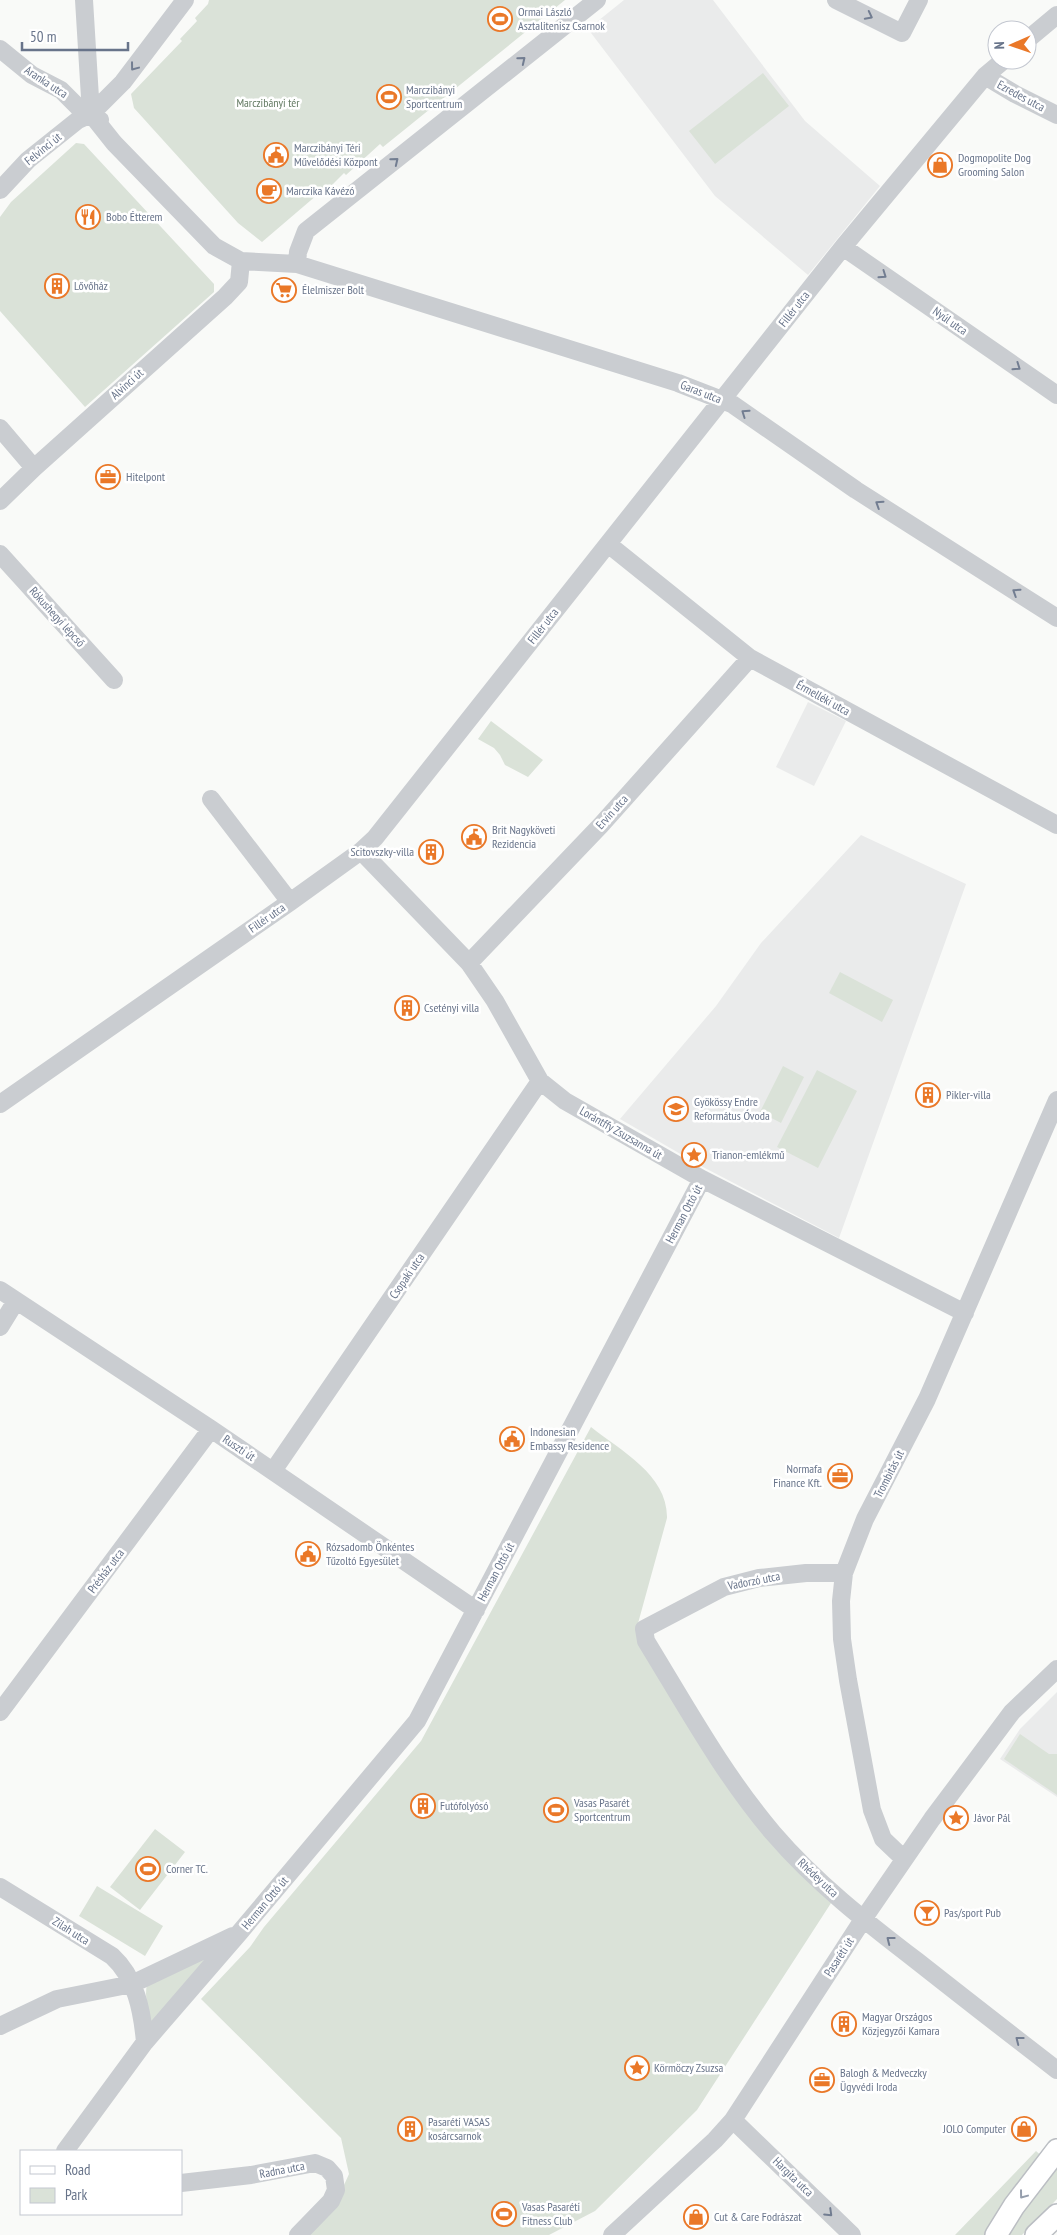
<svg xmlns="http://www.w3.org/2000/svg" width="1057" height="2235" viewBox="0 0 1057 2235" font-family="'PT Sans Narrow',sans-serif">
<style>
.built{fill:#eaebeb}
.green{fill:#dae2d8}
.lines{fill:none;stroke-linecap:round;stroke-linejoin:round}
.major-casing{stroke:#bbbec3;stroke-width:24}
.minor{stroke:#cacdd1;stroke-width:18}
.major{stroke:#fff;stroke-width:21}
.oneway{stroke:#727d91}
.oneway2{stroke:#959ead}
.labels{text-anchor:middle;stroke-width:5;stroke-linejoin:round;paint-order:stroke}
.poi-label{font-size:12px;fill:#68748a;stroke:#fff;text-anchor:start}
.street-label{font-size:12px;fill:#68748a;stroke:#fff}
.park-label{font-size:12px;fill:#647b63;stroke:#fff}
</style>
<rect width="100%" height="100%" fill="#f9faf8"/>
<path class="built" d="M 624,0 L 713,0 L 805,121 L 880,186 L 808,275 L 715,196 L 588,29 Z
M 808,702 L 846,721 L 814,786 L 776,767 Z
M 861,835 L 966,884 L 839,1238 L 703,1167 L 620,1119 L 716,1006 L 761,943 Z
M 1057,1692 L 1057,1797 L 1000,1759 L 1020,1729 Z"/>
<path class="green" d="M 209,0 L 565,0 L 383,147 L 380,144 L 346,175 L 344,173 L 326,191 L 324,189 L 262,242 L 238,223 L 134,108 L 131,94 L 182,41 L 180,39 L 197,21 L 195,18 L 208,4 Z
M 763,73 L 789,106 L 715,164 L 689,131 Z
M 76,143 L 84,144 L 214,284 L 214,292 L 85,407 L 0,311 L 0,217 L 11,202 Z
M 491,721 L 543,760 L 528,777 L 505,765 L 500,755 L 494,748 L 478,739 Z
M 840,972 L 893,1000 L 882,1022 L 829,993 Z
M 783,1066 L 804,1077 L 781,1123 L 760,1112 Z
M 817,1070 L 857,1091 L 818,1168 L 777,1147 Z
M 591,1427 C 621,1451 668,1475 667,1518 L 637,1627 L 696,1735 L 833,1900 L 697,2110 L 595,2211 L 549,2235 L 307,2235 L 335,2205 L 349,2174 L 341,2138 L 201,1999 L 250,1947 L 264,1927 L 421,1741 Z
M 1020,1734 L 1049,1754 L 1057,1754 L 1057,1795 L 1004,1759 Z
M 155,1829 L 185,1852 L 140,1910 L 110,1887 Z
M 97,1886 L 163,1926 L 145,1956 L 79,1916 Z
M 215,1952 L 149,2028 C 149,2013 144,1998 147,1984 Z
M 1036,2151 L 1052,2165 L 1057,2163 L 1057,2199 L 1022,2235 L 955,2235 Z"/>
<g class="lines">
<defs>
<path id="major" d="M 996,2235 L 1014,2206 L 1057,2150
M 1036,2235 L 1057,2215"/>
</defs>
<use href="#major" class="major-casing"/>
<path class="minor" d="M 84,0 L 91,114
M 836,0 L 902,33 L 919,0
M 1027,40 L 1057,15
M 0,49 L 32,75 L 61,90 L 77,106 L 100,120
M 985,76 L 1015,94 L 1057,115
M 91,114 L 114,143 L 214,246 L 241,261 L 297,264 L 678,383 L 732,404 L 856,490 L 1057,618
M 0,190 L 28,160 L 78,120 L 91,114 L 123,82 L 185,0
M 843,247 L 1057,395
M 297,264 L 298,252 L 306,231 L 597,0
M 0,428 L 34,468
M 0,501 L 34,468 L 225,297 L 239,282 L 241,261
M 608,544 L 750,658 L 1057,825
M 0,554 L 114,680
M 211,799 L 290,902
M 361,851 L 469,963 L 495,1001 L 540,1081 L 565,1101 L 702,1179 L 965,1313
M 469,963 L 601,825 L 750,658
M 0,1104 L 290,902 L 361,851 L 375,838 L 843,247 L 985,76 L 1004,60
M 0,1290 L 211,1429 L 476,1610
M 0,1327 L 16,1301
M 273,1471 L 540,1081
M 844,1573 L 806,1573 L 759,1578 L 724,1587 L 644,1629 L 646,1641 C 687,1708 723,1774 773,1833 C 815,1882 866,1922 917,1961 C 964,1998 1010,2034 1057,2070
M 0,1712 L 211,1429
M 904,1859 L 883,1839 L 872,1810 L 848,1680 L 842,1639 L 841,1601 L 844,1573 L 865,1519 L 927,1399 L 1057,1100
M 0,1887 L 112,1956 C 136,1978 142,2010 145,2042
M 0,2026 L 57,1999 L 132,1984 L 233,1936
M 733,2120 L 852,2235
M 65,2151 L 145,2042 L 240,1932 L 417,1721 L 702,1179
M 181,2183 L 251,2175 L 315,2163 L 327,2168 L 334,2176 L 336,2190 L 331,2201 L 298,2235
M 612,2235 L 715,2140 L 733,2120 L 864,1918 L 932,1819 L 1012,1712 L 1057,1669"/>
<use href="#major" class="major"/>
</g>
<defs><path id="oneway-chevron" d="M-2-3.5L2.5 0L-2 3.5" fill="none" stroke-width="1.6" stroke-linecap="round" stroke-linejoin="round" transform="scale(1.25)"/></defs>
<g class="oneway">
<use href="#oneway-chevron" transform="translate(869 16) rotate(27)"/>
<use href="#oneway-chevron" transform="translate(522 60) rotate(-39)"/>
<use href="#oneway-chevron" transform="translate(134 67) rotate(127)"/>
<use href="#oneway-chevron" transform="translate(395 161) rotate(-39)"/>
<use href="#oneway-chevron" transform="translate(883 275) rotate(35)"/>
<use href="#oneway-chevron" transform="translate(1017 367) rotate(35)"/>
<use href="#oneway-chevron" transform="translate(745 413) rotate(-145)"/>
<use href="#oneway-chevron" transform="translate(879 504) rotate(-147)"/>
<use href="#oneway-chevron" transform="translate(1016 592) rotate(-147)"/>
<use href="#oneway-chevron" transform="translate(890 1940) rotate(-142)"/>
<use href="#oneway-chevron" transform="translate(1019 2040) rotate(-142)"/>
<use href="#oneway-chevron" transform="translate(829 2213) rotate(44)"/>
</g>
<use class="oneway2" href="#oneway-chevron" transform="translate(1023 2195) rotate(127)"/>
<defs>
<symbol id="stadium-ring" viewBox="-11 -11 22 22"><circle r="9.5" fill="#fff" stroke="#ea7828" stroke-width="1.5"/><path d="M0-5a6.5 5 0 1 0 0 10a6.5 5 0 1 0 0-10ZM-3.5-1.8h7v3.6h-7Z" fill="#ea7828"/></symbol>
<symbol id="civic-ring" viewBox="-11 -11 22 22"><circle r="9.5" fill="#fff" stroke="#ea7828" stroke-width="1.5"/><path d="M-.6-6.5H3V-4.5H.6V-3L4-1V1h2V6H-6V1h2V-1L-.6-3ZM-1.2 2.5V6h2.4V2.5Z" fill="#ea7828"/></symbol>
<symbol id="shop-ring" viewBox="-11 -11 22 22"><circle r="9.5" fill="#fff" stroke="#ea7828" stroke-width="1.5"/><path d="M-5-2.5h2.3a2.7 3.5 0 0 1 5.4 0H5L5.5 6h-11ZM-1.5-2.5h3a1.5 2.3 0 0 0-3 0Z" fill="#ea7828"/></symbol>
<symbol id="cafe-ring" viewBox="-11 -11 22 22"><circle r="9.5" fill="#fff" stroke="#ea7828" stroke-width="1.5"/><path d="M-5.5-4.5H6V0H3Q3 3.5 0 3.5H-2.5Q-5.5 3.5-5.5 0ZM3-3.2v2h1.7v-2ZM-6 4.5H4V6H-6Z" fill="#ea7828"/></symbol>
<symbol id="restaurant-ring" viewBox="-11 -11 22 22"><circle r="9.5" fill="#fff" stroke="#ea7828" stroke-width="1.5"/><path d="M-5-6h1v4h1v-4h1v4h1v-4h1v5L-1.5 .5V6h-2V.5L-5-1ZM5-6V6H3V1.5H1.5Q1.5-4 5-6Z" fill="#ea7828"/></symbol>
<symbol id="building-ring" viewBox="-11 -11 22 22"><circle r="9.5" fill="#fff" stroke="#ea7828" stroke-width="1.5"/><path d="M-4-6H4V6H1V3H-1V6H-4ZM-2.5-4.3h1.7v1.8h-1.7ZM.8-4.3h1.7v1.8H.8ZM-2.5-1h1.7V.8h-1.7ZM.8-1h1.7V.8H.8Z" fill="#ea7828"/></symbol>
<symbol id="supermarket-ring" viewBox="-11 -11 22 22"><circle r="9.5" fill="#fff" stroke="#ea7828" stroke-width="1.5"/><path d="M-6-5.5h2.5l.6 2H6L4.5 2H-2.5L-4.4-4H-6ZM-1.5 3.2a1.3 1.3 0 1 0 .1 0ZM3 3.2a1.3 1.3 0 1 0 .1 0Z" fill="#ea7828"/></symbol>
<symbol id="office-ring" viewBox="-11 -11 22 22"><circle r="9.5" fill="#fff" stroke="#ea7828" stroke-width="1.5"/><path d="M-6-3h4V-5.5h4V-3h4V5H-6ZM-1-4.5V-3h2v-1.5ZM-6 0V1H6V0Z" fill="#ea7828"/></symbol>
<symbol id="school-ring" viewBox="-11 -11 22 22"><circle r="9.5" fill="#fff" stroke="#ea7828" stroke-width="1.5"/><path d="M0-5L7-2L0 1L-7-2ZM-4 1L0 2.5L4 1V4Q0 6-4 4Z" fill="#ea7828"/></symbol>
<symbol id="sight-ring" viewBox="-11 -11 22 22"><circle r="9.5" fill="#fff" stroke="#ea7828" stroke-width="1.5"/><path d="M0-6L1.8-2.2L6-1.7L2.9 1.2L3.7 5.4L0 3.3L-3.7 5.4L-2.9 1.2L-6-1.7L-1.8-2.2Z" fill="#ea7828"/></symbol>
<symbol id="bar-ring" viewBox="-11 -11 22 22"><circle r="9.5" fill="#fff" stroke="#ea7828" stroke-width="1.5"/><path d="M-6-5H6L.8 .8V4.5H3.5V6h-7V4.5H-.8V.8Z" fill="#ea7828"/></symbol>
</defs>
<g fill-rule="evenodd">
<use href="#stadium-ring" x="486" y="5" width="28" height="28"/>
<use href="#stadium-ring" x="375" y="83" width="28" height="28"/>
<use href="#civic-ring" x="262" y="141" width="28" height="28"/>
<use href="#shop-ring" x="926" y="151" width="28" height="28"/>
<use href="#cafe-ring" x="255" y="177" width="28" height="28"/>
<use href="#restaurant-ring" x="74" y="203" width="28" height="28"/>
<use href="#building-ring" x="43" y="272" width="28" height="28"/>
<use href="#supermarket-ring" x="270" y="276" width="28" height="28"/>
<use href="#office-ring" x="94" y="463" width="28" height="28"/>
<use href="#civic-ring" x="460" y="823" width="28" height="28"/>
<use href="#building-ring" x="417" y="838" width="28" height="28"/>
<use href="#building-ring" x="393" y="994" width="28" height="28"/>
<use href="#building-ring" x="914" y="1081" width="28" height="28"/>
<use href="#school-ring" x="662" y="1095" width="28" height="28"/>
<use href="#sight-ring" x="680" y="1141" width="28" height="28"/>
<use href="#civic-ring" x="498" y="1425" width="28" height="28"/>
<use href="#office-ring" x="826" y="1462" width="28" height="28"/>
<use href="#civic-ring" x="294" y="1540" width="28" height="28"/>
<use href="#building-ring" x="409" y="1792" width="28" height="28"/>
<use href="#stadium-ring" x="542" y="1796" width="28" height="28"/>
<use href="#sight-ring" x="942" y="1804" width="28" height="28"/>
<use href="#stadium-ring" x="134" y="1855" width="28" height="28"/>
<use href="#bar-ring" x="913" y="1899" width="28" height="28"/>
<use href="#building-ring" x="830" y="2010" width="28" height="28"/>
<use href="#sight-ring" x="623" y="2054" width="28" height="28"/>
<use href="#office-ring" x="808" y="2066" width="28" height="28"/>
<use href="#building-ring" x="396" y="2115" width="28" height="28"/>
<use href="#shop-ring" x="1010" y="2115" width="28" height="28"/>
<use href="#stadium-ring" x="490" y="2200" width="28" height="28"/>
<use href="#shop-ring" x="682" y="2203" width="28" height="28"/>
</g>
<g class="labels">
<g class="poi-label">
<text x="518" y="16">Ormai László<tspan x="518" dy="14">Asztalitenisz Csarnok</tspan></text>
<text x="406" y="94">Marczibányi<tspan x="406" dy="14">Sportcentrum</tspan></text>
<text x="294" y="152">Marczibányi Téri<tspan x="294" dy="14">Művelődési Központ</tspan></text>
<text x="958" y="162">Dogmopolite Dog<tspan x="958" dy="14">Grooming Salon</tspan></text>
<text x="286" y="195">Marczika Kávézó</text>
<text x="106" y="221">Bobo Étterem</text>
<text x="74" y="290">Lővőház</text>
<text x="302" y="294">Élelmiszer Bolt</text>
<text x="126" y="481">Hitelpont</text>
<text x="492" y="834">Brit Nagyköveti<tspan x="492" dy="14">Rezidencia</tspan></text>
<text x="414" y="856" text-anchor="end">Scitovszky-villa</text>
<text x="424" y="1012">Csetényi villa</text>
<text x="946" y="1099">Pikler-villa</text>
<text x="694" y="1106">Gyökössy Endre<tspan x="694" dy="14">Református Óvoda</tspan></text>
<text x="712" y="1159">Trianon-emlékmű</text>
<text x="530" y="1436">Indonesian<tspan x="530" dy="14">Embassy Residence</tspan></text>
<text x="822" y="1473" text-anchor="end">Normafa<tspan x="822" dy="14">Finance Kft.</tspan></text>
<text x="326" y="1551">Rózsadomb Önkéntes<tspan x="326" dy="14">Tűzoltó Egyesület</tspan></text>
<text x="574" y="1807">Vasas Pasarét<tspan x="574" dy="14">Sportcentrum</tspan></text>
<text x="440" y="1810">Futófolyósó</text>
<text x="974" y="1822">Jávor Pál</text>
<text x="166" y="1873">Corner TC.</text>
<text x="944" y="1917">Pas/sport Pub</text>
<text x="862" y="2021">Magyar Országos<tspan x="862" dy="14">Közjegyzői Kamara</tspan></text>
<text x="654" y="2072">Körmöczy Zsuzsa</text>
<text x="840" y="2077">Balogh &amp; Medveczky<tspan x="840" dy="14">Ügyvédi Iroda</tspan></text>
<text x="428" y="2126">Pasaréti VASAS<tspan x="428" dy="14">kosárcsarnok</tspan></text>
<text x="1006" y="2133" text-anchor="end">JOLO Computer</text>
<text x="522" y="2211">Vasas Pasaréti<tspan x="522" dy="14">Fitness Club</tspan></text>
<text x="714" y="2221">Cut &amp; Care Fodrászat</text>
</g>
<g class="street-label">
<text transform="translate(46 82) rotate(33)" y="4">Aranka utca</text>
<text transform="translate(1021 96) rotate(28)" y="4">Ezredes utca</text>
<text transform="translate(43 149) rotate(-39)" y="4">Felvinci út</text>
<text transform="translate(794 309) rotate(-52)" y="4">Fillér utca</text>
<text transform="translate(950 321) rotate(35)" y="4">Nyúl utca</text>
<text transform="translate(127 384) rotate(-42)" y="4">Alvinci út</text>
<text transform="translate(701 392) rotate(21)" y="4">Garas utca</text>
<text transform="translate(57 617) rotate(48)" y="4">Rókushegyi lépcső</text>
<text transform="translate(543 626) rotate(-52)" y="4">Fillér utca</text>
<text transform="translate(823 698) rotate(29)" y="4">Érmelléki utca</text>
<text transform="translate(612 812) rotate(-48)" y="4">Ervin utca</text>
<text transform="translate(267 918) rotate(-35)" y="4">Fillér utca</text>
<text transform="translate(621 1133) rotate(30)" y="4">Lorántffy Zsuzsanna út</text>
<text transform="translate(684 1214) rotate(-62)" y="4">Herman Ottó út</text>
<text transform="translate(407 1276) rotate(-56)" y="4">Csopaki utca</text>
<text transform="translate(239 1448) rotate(34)" y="4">Ruszti út</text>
<text transform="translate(889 1474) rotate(-63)" y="4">Trombitás út</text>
<text transform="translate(106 1571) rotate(-53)" y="4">Présház utca</text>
<text transform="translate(496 1572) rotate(-62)" y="4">Herman Ottó út</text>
<text transform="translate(754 1581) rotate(-11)" y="4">Vadorzó utca</text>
<text transform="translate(818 1878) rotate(43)" y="4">Rhédey utca</text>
<text transform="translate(265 1903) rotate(-50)" y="4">Herman Ottó út</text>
<text transform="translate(71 1931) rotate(32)" y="4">Zilah utca</text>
<text transform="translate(839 1957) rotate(-57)" y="4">Pasaréti út</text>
<text transform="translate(282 2170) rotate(-11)" y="4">Radna utca</text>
<text transform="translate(793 2177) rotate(44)" y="4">Hargita utca</text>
</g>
<g class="park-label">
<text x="268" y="107">Marczibányi tér</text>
</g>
</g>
<rect x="20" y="2150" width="162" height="65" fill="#ffffff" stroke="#c3c7d0"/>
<rect x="30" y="2166" width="25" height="8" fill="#ffffff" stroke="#c3c7d0"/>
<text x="65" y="2175" font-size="15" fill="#68748a">Road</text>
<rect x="30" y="2188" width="25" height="15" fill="#dae2d8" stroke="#c3c7d0"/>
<text x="65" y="2200" font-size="15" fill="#68748a">Park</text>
<g transform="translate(1012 45) rotate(268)"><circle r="24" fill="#ffffff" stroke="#c3c7d0"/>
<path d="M0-4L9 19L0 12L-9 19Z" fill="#ea7828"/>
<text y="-8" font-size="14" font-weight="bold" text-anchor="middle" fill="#68748a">N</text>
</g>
<path d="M22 42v8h106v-8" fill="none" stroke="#68748a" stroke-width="2.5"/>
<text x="30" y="42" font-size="15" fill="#68748a" stroke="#ffffff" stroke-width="4" paint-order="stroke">50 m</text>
</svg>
